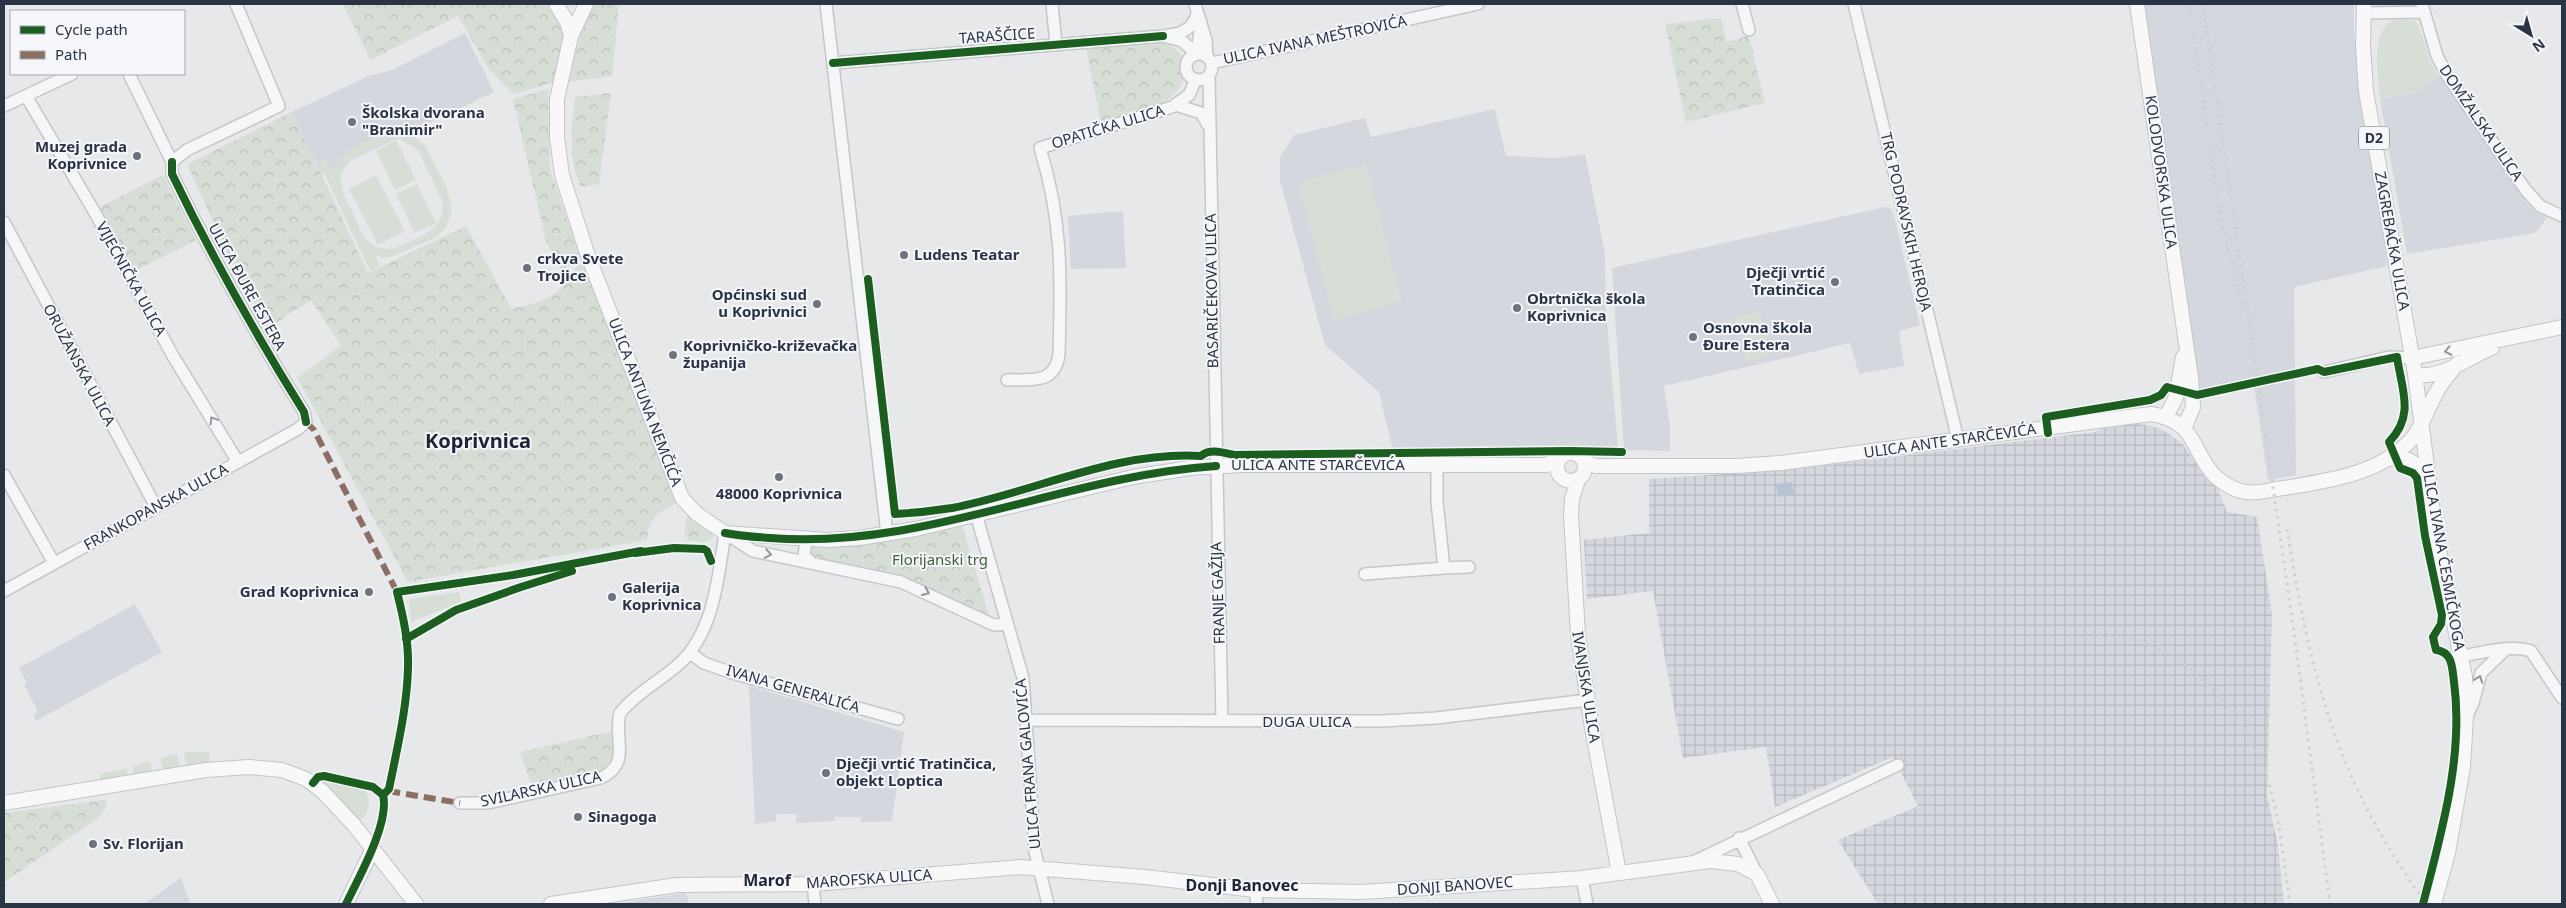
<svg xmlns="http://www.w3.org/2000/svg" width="2566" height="908" viewBox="0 0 2566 908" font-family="'Noto Sans',sans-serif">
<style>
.built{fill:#d4d7dd}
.industrial{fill:url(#industrial-grid)}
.grass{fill:#d6ded6;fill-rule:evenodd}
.forest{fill:url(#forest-crowns)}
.water{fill:#b4c4d5}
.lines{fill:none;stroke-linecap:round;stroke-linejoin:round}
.minor-casing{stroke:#c4c6c8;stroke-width:14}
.major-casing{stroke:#c2c5c8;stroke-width:16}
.minor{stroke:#f5f6f7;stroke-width:11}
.major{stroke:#f8f8f8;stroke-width:14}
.rail{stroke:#cecfd2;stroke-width:3;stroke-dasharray:2.5 5;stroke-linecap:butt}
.quiet{stroke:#8d6e63;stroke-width:6;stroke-dasharray:12 6;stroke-linecap:butt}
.cycleway-casing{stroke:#f4f6f9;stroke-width:11}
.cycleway{stroke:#1b5e20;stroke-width:8}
.oneway{stroke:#92969e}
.oneway2{stroke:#90959e}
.poi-dot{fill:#6c737f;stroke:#f4f6f9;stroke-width:2}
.labels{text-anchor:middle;stroke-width:4;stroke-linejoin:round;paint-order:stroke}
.shield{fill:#f4f6f9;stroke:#676e7b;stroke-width:1}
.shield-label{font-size:14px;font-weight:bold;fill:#2b3445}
.street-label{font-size:15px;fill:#2b3445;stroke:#f4f6f9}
.poi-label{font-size:15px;font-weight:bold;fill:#2b3445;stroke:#f4f6f9;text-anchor:start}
.park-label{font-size:15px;fill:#3f6138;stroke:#f4f6f9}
.neighbourhood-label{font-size:16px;font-weight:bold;fill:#1d2536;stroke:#f4f6f9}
.district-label{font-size:20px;font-weight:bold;fill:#1d2536;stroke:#f4f6f9}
</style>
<defs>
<pattern id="industrial-grid" width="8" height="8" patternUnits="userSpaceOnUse" patternTransform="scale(1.25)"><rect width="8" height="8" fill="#d4d7dd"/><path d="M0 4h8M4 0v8" fill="none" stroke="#b6b9bf"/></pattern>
<pattern id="forest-crowns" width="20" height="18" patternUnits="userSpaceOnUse" patternTransform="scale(1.25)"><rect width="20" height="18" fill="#d6ded6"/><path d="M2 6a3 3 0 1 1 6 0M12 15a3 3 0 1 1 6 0" fill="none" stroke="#b8bfb9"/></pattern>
</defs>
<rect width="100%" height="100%" fill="#e6e8ea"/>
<path class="built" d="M 2143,4 L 2354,4 L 2354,33 L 2360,90 L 2380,210 L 2387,266 L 2294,287 L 2296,475 L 2268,480 L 2253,379 L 2200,391 Z
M 465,33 L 494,92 L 322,174 L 292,112 L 369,76 L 392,70 Z
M 2439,76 L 2530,207 L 2547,218 L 2535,233 L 2407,254 L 2380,99 L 2416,93 Z
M 1495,109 L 1506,156 L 1559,158 L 1585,154 L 1605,254 L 1606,311 L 1618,448 L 1502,451 L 1393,451 L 1379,392 L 1325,345 L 1280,180 L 1280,157 L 1294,135 L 1365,118 L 1371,137 Z
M 1885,207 L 1891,209 L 1894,215 L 1920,325 L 1899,331 L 1904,366 L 1859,374 L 1850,343 L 1664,386 L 1670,427 L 1670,451 L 1624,450 L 1612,268 Z
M 1123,211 L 1126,268 L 1071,269 L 1068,216 Z
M 135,604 L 162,652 L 36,721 L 33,715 L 38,712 L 24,685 L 27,683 L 19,668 Z
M 749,686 L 904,732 L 892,821 L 861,822 L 861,817 L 835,817 L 834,821 L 796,823 L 797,814 L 777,814 L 776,821 L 755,824 Z
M 181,878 L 190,904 L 144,904 Z
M 686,893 L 689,904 L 614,904 Z"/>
<path class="industrial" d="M 2139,424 L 2160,428 L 2182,443 L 2206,479 L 2218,489 L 2227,512 L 2257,517 L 2272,614 L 2267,795 L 2278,846 L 2284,904 L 1878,904 L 1838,840 L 1918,806 L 1893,757 L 1775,807 L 1766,747 L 1683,758 L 1653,591 L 1587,599 L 1584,540 L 1649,533 L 1649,479 L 1797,469 L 2095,432 L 2106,427 Z"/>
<path class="grass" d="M 2392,20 L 2413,20 L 2418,24 L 2431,63 L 2439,76 L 2416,93 L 2380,98 C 2378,76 2370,35 2392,20 Z
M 390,132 L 413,135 L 425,145 L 447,188 L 452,209 L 446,228 L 435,238 L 391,257 L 382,258 L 375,255 L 380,266 L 370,271 L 319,162 L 326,158 L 333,170 C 342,151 369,136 390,132 ZM 400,139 L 418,150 L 443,202 C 444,219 435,230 420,237 C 407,243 392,253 377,247 C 364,242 360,229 355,217 C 340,188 329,170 365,152 C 377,146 387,141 400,139 Z
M 396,140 L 416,180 L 395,190 L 376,151 Z
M 1366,164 L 1402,302 L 1334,320 L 1298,182 Z
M 376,175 L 405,231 L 378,245 L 349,189 Z
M 417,184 L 436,223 L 415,233 L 396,194 Z
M 1760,311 L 1771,355 L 1746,362 L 1735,317 Z
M 459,592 L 461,602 L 411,622 L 409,599 Z
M 184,752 L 209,752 L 210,763 L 187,766 Z
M 177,754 L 180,767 L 163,770 L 160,758 Z
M 150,761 L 152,771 L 134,775 L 132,766 Z
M 127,768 L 128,776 L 101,781 L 100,774 Z
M 325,780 L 364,790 C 372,799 369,810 363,819 L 357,818 L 325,785 Z"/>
<path class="forest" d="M 343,4 L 549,4 C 572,30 562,51 555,82 L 513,94 L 488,68 L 458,16 L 370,60 Z
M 593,4 L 619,4 L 612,76 L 567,82 L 583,26 Z
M 1721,18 L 1727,42 L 1745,37 L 1748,32 L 1765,103 L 1686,122 L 1665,24 Z
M 1160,42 L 1174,48 L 1183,57 L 1180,63 L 1185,77 C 1170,112 1134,114 1101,122 L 1086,48 Z
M 548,89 L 550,170 L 579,253 L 563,273 L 546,241 L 513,99 Z
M 611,93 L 599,184 L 581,187 C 567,158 572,128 575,97 Z
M 292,112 L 368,273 L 466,226 L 511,308 C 521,309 552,298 558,291 C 567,280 572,269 584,261 L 639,407 L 680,502 C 661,510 649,516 647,540 L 408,582 L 297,377 L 341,346 L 311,300 L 265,330 L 265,325 L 224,246 L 187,164 Z
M 163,175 L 196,240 L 133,272 L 100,207 Z
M 688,514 L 712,532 L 713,538 L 703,543 L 688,540 L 684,530 Z
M 962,525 L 989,615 L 900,576 L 810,556 L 810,547 L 862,544 Z
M 612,731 L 614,755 L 602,771 L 532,786 L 520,752 Z
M 105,800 L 107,806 L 97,819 L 6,881 L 4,877 L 4,813 Z"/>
<path class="water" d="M 1792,482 L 1794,494 L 1778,497 L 1776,484 Z"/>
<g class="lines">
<defs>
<path id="minor" d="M 826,4 L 887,534
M 1052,4 L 1056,45
M 1195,4 L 1206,40 L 1207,56
M 1742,4 L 1749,30
M 1854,4 L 1958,440
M 2422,4 L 2437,56 L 2448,77 L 2525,189 L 2540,206 L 2562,216
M 2364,13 L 2424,12
M 1168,35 C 1182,34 1194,28 1197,13
M1186 67a13 13 0 1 1 26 0a13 13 0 1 1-26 0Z
M 833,63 L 1163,36 L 1182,41 L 1197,54 L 1201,22
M 1212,63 L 1478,4
M 1209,76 L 1222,720
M 26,96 L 94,211 L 173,356 L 238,462
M 1176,105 L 1201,113 L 1208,125
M 4,106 L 72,74
M 172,162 L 187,150 L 279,106 L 236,4
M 4,222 L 156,507
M 2324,372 L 2389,357 L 2412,358
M 1007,380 C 1032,379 1054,385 1059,355 C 1061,279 1063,222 1040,148 L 1172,107 L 1189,95 L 1196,79
M 4,475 L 54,563
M 976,514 L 1023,678 L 1035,852 L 1048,904
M 725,533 L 753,551 L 901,582 L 994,625 L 1006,624
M 806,540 L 804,556 L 810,561
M 1444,568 L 1469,567
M 1365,574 L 1444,568 L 1437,502 L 1437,465
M 4,591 L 298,429 L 306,422 L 304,412 C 256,335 212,257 172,174 L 172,162 L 129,74
M 690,653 L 704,663 L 732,673 L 898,719
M 2461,656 C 2482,653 2510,644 2531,651 L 2562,698
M 2467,716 L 2473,703 L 2481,673 L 2505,650
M 1026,720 L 1382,721 L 1436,718 L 1588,700
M 460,803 L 488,803 L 601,778 C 632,763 613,739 620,713 C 636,693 660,681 679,664 C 714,632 718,578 725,533
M 1739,838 L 1757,874
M 1693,862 L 1898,765
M 1582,878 L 1587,904
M 813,884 L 815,904
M 1255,890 L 1257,904"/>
<path id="major" d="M 556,4 L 567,22 L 571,36 L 557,99 L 557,137 L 562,175 L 587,253 L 682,498 L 697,514 L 725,533 L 828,540 L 859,538 L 916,529 L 1133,477 L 1190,468 L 1242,465 L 1546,465 L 1558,461
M 2137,4 L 2191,378 L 2193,407 L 2184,429
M 2364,4 L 2363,46 L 2366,91 L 2415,374 L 2436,535 L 2465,677 L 2466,717 L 2463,767 L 2448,853 L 2434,904
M 571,36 L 586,4
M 2412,358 L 2562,327
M 2415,374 C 2439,381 2470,356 2492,348
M 2166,417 L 2176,397 L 2183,357
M1557 467a14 14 0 1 1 28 0a14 14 0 1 1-28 0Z
M 2389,459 C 2408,455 2418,463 2427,480
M 1584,462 L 1596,466 L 1737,466 L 1781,463 L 2151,414 C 2198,421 2190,451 2216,477 C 2224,484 2236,491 2246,492 C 2259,494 2272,489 2284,488 C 2326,481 2373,475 2405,446 C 2421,432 2426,411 2436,393 C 2442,382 2450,373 2458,363
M 1578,480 L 1572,499 L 1571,515 L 1578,635 L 1591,722 L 1619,873
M 4,803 L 206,770 L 249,767 L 282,770 L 306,779 L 322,791 L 354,825 L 416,904
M 346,904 L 373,848
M 551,904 L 677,885 L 813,884 L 1020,867 L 1145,877 L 1255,890 L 1361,892 L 1582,878 L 1710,861 L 1738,864 L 1757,874 L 1772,904"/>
</defs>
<use href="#minor" class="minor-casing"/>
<use href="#major" class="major-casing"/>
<use href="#minor" class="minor"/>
<use href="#major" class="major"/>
<path class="rail" d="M 2189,4 L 2221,221 L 2241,301
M 2203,4 L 2293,625 L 2330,904
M 2287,529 C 2310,673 2337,785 2427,904
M 2085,634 C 2167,632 2226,688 2259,759 C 2274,791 2280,829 2284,863 C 2286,876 2289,890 2289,904"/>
<path class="quiet" d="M 306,422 L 314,430 L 397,592
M 389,789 L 394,792 L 460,803"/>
<defs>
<path id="cycleway" d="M 833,63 L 1163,36
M 172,162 L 172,174 C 212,257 256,335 304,412 L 306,422
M 868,279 L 895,514 C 914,513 933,511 952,508 C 1035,492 1114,451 1201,456 C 1210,448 1224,453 1234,455 L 1570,451 L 1622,452
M 2048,433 L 2046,417 L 2150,400 L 2161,395 L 2167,387 L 2197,395 L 2318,369 L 2324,372 L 2397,357 C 2402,391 2415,415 2389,442 L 2400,468 L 2413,473 L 2417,478 L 2425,536 L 2442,615 L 2441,624 L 2433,637 L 2436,650 C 2453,652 2452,668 2454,682 C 2464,756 2441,834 2423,904
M 725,533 C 740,536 755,537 770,538 C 924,550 1064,476 1216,466
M 635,553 L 674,548 L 704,549 L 707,551 L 711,561
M 406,639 L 456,610 L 521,587 L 572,571
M 313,783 L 318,777 L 324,776 L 373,787 L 383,795 C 390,823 358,879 346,904
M 383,795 L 389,789 C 397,749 407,708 408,668 C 409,642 403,616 397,592 L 513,575 L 641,551"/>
</defs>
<use href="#cycleway" class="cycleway-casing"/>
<use href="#cycleway" class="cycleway"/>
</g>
<defs><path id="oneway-chevron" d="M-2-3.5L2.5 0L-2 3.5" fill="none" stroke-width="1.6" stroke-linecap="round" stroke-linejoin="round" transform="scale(1.25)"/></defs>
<use class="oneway" href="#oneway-chevron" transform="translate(2448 351) rotate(168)"/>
<g class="oneway2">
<use href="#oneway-chevron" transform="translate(213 420) rotate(-121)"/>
<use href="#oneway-chevron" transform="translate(768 554) rotate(11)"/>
<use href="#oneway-chevron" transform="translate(926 592) rotate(24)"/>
<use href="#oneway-chevron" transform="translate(2479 679) rotate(-70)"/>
</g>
<g class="poi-dot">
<circle cx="352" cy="122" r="5"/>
<circle cx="137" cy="156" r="5"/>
<circle cx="904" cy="255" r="5"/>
<circle cx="527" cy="268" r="5"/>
<circle cx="1835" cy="282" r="5"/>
<circle cx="817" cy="304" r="5"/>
<circle cx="1517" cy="308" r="5"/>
<circle cx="1693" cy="337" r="5"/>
<circle cx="673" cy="355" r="5"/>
<circle cx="779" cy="477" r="5"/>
<circle cx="369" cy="592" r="5"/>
<circle cx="612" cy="597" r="5"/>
<circle cx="826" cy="773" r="5"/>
<circle cx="578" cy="817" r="5"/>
<circle cx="93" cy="844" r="5"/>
</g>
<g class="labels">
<rect class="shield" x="2359" y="126.5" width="30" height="23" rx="4"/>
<g class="shield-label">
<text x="2374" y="143">D2</text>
</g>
<g class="street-label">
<text transform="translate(997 36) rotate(-4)" y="5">TARAŠČICE</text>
<text transform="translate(1315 40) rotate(-12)" y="5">ULICA IVANA MEŠTROVIĆA</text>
<text transform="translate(2481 123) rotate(56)" y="5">DOMŽALSKA ULICA</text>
<text transform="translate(1108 127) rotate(-17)" y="5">OPATIČKA ULICA</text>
<text transform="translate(2161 172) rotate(82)" y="5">KOLODVORSKA ULICA</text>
<text transform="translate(1906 222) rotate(77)" y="5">TRG PODRAVSKIH HEROJA</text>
<text transform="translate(2392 241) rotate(80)" y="5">ZAGREBAČKA ULICA</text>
<text transform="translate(131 279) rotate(61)" y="5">VIJEĆNIČKA ULICA</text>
<text transform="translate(247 287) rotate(61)" y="5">ULICA ĐURE ESTERA</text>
<text transform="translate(1212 291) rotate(-91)" y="5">BASARIČEKOVA ULICA</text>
<text transform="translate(79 365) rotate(62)" y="5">ORUŽANSKA ULICA</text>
<text transform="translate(645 402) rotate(69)" y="5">ULICA ANTUNA NEMČIĆA</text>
<text transform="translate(1950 441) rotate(-8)" y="5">ULICA ANTE STARČEVIĆA</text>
<text x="1318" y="470">ULICA ANTE STARČEVIĆA</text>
<text transform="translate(156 507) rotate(-29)" y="5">FRANKOPANSKA ULICA</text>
<text transform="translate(2443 557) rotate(80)" y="5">ULICA IVANA ČESMIČKOGA</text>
<text transform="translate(1218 593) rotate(-92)" y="5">FRANJE GAŽIJA</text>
<text transform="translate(1586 687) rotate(81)" y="5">IVANJSKA ULICA</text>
<text transform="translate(793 689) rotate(16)" y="5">IVANA GENERALIĆA</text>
<text x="1307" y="727">DUGA ULICA</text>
<text transform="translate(1028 764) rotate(-95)" y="5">ULICA FRANA GALOVIĆA</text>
<text transform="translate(541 789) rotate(-12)" y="5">SVILARSKA ULICA</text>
<text transform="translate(869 879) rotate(-4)" y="5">MAROFSKA ULICA</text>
<text transform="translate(1455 886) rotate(-4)" y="5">DONJI BANOVEC</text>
</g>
<g class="poi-label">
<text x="362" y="118">Školska dvorana<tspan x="362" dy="17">"Branimir"</tspan></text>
<text x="127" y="152" text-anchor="end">Muzej grada<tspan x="127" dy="17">Koprivnice</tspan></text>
<text x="914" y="260">Ludens Teatar</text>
<text x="537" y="264">crkva Svete<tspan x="537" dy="17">Trojice</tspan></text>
<text x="1825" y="278" text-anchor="end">Dječji vrtić<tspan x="1825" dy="17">Tratinčica</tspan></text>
<text x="807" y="300" text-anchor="end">Općinski sud<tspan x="807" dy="17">u Koprivnici</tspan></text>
<text x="1527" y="304">Obrtnička škola<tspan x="1527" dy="17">Koprivnica</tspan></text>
<text x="1703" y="333">Osnovna škola<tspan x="1703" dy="17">Đure Estera</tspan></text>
<text x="683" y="351">Koprivničko-križevačka<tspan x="683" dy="17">županija</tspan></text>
<text x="779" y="499" text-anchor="middle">48000 Koprivnica</text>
<text x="622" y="593">Galerija<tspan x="622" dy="17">Koprivnica</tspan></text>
<text x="359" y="597" text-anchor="end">Grad Koprivnica</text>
<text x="836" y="769">Dječji vrtić Tratinčica,<tspan x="836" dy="17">objekt Loptica</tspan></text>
<text x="588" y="822">Sinagoga</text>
<text x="103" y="849">Sv. Florijan</text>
</g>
<g class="park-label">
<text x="940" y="565">Florijanski trg</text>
</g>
<g class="neighbourhood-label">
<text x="767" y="886">Marof</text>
<text x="1242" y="891">Donji Banovec</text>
</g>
<g class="district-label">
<text x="478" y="448">Koprivnica</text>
</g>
</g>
<rect width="2566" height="908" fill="none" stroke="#2b3445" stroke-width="10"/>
<rect x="10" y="10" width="175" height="65" fill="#f4f6f9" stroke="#a4a8b1"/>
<rect x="20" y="26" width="25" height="8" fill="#1b5e20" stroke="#a4a8b1"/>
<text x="55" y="35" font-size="15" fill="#2b3445">Cycle path</text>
<rect x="20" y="51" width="25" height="8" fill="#8d6e63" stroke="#a4a8b1"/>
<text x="55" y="60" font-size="15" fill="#2b3445">Path</text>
<g transform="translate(2531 35) rotate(143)" stroke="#f4f6f9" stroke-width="4" paint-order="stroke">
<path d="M0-4L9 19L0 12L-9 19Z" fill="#2b3445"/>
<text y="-8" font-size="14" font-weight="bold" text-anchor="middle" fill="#2b3445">N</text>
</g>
</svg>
